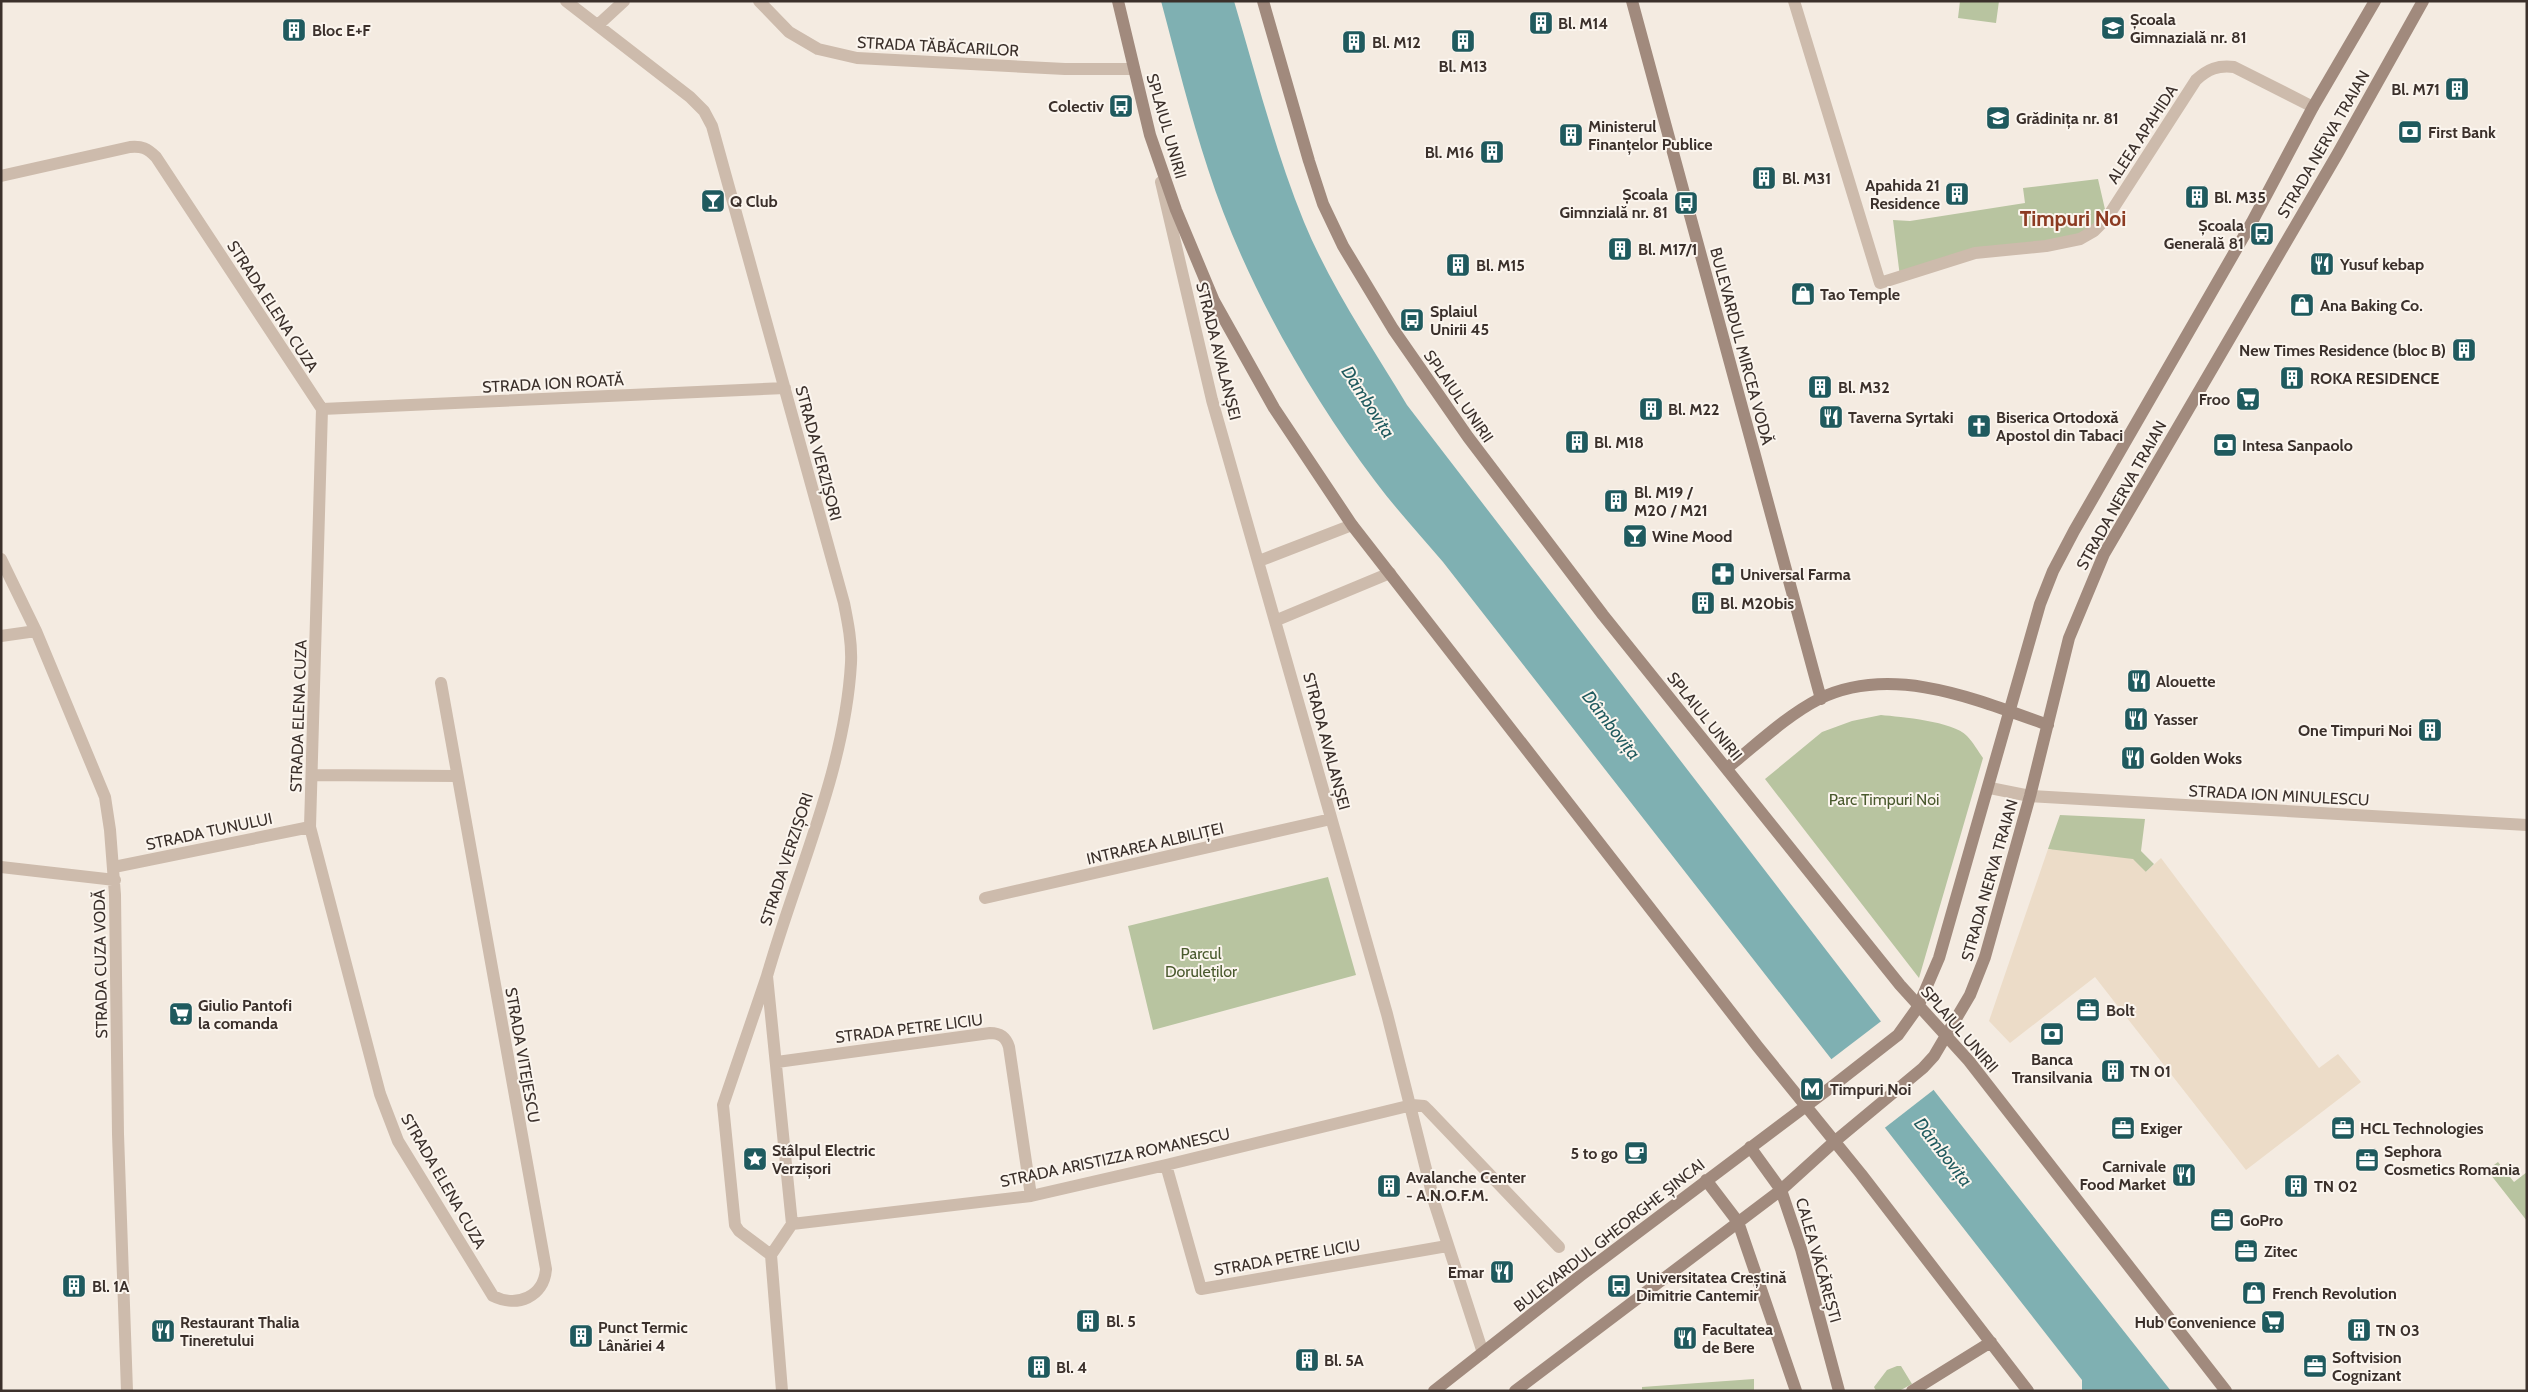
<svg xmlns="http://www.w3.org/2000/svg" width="2528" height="1392" viewBox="0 0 2528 1392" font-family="Cabin,sans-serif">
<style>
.green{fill:#b8c4a0}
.plaza{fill:#ecdcc8}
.water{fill:#7fb0b2}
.pier{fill:#f4ebe1}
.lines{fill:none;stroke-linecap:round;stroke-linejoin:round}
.minor{stroke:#cdbbac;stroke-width:12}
.secondary{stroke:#a18a7d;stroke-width:12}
.labels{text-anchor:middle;stroke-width:4;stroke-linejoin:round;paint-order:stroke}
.poi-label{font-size:16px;font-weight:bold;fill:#3b302b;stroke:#fbf5ee;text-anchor:start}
.street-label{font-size:16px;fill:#3b302b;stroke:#fbf5ee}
.park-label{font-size:16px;fill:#4a5a2e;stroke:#fbf5ee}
.water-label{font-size:18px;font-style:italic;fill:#1f5a5e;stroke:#fbf5ee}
.district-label{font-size:21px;font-weight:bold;fill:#8c3b22;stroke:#fbf5ee}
</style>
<rect width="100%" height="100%" fill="#f4ebe1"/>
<path class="green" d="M 1960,1 L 1999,1 L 1996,23 L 1958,18 Z
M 2098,179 L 2107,218 L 2094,231 L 2000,250 L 1900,277 L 1893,220 L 1910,221 L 2025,203 L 2023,188 Z
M 1881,715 C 1901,717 1953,721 1967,736 C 1973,742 1978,751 1983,758 L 1919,978 L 1765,779 L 1822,732 L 1852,721 Z
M 2060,815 L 2145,819 L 2141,851 L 2154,864 L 2146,872 L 2048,849 Z
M 1328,877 L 1356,975 L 1153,1030 L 1128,926 Z
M 2498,1162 L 2514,1182 L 2527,1172 L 2527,1221 L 2487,1170 Z
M 1897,1366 L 1901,1366 L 1912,1384 L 1899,1391 L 1876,1391 L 1874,1387 L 1887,1370 Z
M 1754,1379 L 1754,1391 L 1642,1391 L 1642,1387 Z"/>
<path class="plaza" d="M 2048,849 L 2133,859 L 2146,872 L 2161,858 L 2319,1068 L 2338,1054 L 2361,1082 L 2246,1170 L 2095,977 L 2010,1043 L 1989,1021 Z"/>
<path class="water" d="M 1161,1 L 1234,1 C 1256,75 1275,151 1304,222 C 1331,287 1371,345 1407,405 L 1936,1093 L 2171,1391 L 2082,1391 L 2082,1380 L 1443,562 C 1420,535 1396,509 1375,481 C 1306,389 1243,278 1208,169 C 1190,114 1176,57 1161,1 Z"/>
<path class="pier" d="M 1884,1019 L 1936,1088 L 1882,1130 L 1829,1061 Z"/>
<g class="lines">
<path class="minor" d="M 566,1 L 690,97 L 704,111 L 712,126 L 844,603 C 848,623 852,643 851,663 C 845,770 796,874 767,976
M 759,1 L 789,32 L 818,49 L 857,58 L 1065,69 L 1134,69
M 1794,1 L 1880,283 L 1975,253 L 2046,246 L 2080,239 L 2094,231 L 2107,218 L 2196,80 C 2208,69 2218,65 2234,67 L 2313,107
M 598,25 L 624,1
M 1,176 L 130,147 C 142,146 147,148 156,157 L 322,409 L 310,827 L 380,1094 L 398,1141 L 493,1296 C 517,1308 544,1297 546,1269 L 441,683
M 1161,182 L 1212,400 L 1387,1014 L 1435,1205 L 1483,1353
M 322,409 L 785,388
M 1,559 L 36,631 L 105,797 L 110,830 L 115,895 L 118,1134 L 127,1391
M 1259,561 L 1352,525
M 1277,620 L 1390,573
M 1,636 L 36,631
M 312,775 L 457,776
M 1990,788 L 2030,796 L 2527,825
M 1,867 L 115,880
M 114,867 L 310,827
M 985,898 L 1331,819
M 777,1062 L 990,1033 C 1000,1033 1006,1037 1009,1047 L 1031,1196
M 1166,1165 L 1201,1289 L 1447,1246
M 792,1224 L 1031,1196 L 1166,1165 L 1412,1105 L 1424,1106 L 1428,1110 L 1559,1247
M 771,1255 L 739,1231 L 735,1225 L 723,1105 L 767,976 L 792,1224 L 771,1255 L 782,1391"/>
<path class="secondary" d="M 1118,1 L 1150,135 L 1176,210 L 1214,301 L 1274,408 L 1352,525 L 1758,1047 L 1861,1174 L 2028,1391
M 1263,1 L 1309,161 L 1323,204 L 1343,246 L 1393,329 L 1468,437 L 1603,615 L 1900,985 L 1969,1061 L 2226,1391
M 1632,1 L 1821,699
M 1727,768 C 1756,745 1786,716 1819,699 C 1892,663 1978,700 2048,725
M 1750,1147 L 1781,1190 L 1801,1249 L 1839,1391
M 1706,1180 L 1738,1222 L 1796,1391
M 1434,1391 L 1580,1276 L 1834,1085 L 1898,1035 L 1918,1007 L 1939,958 L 2040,604 L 2053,571 L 2074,531 L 2252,222 L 2313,107 L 2375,1
M 1515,1391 L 1781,1190 L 1834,1142 L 1923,1068 L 1934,1056 L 1970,995 L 1985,957 L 2030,796 L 2069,638 L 2104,554 L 2338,153 L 2423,1
M 1912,1391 L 1991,1342"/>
</g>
<defs>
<symbol id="building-square" viewBox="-11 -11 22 22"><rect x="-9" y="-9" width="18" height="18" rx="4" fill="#1f5a5e" stroke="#fbf5ee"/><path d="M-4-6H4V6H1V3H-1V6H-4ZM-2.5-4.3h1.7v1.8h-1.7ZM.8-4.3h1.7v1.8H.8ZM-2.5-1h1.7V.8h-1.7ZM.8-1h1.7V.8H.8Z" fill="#fff"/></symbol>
<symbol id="school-square" viewBox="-11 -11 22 22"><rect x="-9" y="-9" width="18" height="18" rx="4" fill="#1f5a5e" stroke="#fbf5ee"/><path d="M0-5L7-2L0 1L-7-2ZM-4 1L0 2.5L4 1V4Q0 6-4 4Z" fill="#fff"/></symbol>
<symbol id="bus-square" viewBox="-11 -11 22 22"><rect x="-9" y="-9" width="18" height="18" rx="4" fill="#1f5a5e" stroke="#fbf5ee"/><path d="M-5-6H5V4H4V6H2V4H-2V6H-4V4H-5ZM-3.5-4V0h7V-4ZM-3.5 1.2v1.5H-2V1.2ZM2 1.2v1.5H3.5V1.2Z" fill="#fff"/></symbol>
<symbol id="bank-square" viewBox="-11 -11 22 22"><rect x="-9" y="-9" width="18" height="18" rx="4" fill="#1f5a5e" stroke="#fbf5ee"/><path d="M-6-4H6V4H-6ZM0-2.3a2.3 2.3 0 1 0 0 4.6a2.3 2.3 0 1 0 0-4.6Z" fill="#fff"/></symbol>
<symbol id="bar-square" viewBox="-11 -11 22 22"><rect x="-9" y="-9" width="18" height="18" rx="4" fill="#1f5a5e" stroke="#fbf5ee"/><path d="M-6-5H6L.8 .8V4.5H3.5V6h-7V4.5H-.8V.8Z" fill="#fff"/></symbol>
<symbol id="restaurant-square" viewBox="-11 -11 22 22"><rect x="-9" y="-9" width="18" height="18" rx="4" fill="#1f5a5e" stroke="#fbf5ee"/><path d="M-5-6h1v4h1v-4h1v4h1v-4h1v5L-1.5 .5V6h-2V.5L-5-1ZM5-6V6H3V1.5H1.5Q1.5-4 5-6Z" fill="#fff"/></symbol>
<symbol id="shop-square" viewBox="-11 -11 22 22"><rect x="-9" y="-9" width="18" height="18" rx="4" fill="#1f5a5e" stroke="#fbf5ee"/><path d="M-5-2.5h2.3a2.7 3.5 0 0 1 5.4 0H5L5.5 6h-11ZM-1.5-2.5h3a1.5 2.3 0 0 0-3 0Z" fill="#fff"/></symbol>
<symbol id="supermarket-square" viewBox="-11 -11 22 22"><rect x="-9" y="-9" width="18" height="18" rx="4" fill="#1f5a5e" stroke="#fbf5ee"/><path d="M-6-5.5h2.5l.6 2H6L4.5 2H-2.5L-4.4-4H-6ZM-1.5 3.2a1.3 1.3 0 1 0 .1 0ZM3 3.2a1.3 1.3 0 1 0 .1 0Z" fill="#fff"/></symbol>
<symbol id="church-square" viewBox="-11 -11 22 22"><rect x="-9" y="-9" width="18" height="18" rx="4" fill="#1f5a5e" stroke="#fbf5ee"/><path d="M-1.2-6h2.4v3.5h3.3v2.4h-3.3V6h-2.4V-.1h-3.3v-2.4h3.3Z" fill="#fff"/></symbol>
<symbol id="pharmacy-square" viewBox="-11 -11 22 22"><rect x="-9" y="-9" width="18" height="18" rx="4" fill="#1f5a5e" stroke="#fbf5ee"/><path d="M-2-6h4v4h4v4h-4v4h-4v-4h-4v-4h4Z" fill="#fff"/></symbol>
<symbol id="office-square" viewBox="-11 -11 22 22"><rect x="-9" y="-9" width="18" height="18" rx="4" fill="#1f5a5e" stroke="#fbf5ee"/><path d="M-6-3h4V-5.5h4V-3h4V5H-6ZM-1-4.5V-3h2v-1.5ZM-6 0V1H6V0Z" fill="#fff"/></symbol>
<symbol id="metro-square" viewBox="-11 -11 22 22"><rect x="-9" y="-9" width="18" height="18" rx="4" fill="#1f5a5e" stroke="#fbf5ee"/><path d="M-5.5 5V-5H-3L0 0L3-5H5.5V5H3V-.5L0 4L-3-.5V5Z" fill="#fff"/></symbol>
<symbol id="cafe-square" viewBox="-11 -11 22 22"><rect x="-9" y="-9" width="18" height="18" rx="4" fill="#1f5a5e" stroke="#fbf5ee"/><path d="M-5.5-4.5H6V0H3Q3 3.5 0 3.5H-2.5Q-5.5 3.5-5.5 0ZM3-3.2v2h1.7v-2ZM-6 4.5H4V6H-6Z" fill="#fff"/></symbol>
<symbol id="sight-square" viewBox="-11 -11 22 22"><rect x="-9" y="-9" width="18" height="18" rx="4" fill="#1f5a5e" stroke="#fbf5ee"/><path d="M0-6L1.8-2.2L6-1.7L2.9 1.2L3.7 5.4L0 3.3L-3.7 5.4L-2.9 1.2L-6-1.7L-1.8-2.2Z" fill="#fff"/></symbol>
</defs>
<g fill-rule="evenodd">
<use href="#building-square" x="1527" y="9" width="28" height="28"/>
<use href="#school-square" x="2099" y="14" width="28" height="28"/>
<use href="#building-square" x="280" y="16" width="28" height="28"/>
<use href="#building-square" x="1449" y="27" width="28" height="28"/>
<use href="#building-square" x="1340" y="28" width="28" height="28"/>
<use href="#building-square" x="2443" y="75" width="28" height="28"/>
<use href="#bus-square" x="1107" y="92" width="28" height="28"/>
<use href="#school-square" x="1984" y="104" width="28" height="28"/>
<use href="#bank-square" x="2396" y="118" width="28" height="28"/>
<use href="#building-square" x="1557" y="121" width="28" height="28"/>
<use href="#building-square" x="1478" y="138" width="28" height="28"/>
<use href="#building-square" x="1750" y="164" width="28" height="28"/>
<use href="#building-square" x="1943" y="180" width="28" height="28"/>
<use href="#building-square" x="2183" y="183" width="28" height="28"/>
<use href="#bar-square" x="699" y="187" width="28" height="28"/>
<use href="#bus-square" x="1672" y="189" width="28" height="28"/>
<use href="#bus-square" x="2248" y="220" width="28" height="28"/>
<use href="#building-square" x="1606" y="235" width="28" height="28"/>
<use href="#restaurant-square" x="2308" y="250" width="28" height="28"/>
<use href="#building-square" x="1444" y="251" width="28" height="28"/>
<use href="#shop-square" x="1789" y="280" width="28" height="28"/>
<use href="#shop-square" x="2288" y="291" width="28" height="28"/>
<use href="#bus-square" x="1398" y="306" width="28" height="28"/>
<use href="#building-square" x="2450" y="336" width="28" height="28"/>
<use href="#building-square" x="2278" y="364" width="28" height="28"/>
<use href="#building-square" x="1806" y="373" width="28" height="28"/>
<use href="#supermarket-square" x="2234" y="385" width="28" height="28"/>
<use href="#building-square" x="1637" y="395" width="28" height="28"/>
<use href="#restaurant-square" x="1817" y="403" width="28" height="28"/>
<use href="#church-square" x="1965" y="412" width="28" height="28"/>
<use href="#building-square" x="1563" y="428" width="28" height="28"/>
<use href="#bank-square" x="2211" y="431" width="28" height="28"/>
<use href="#building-square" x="1602" y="487" width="28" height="28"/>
<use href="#bar-square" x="1621" y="522" width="28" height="28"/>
<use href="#pharmacy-square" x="1709" y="560" width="28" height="28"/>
<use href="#building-square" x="1689" y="589" width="28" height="28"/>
<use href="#restaurant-square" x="2125" y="667" width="28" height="28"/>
<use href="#restaurant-square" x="2122" y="705" width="28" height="28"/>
<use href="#building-square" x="2416" y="716" width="28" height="28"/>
<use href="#restaurant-square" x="2119" y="744" width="28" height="28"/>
<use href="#office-square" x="2074" y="996" width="28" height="28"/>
<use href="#supermarket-square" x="167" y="1000" width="28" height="28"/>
<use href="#bank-square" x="2038" y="1020" width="28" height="28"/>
<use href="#building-square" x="2099" y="1057" width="28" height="28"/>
<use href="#metro-square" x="1798" y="1075" width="28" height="28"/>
<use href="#office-square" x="2109" y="1114" width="28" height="28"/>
<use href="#office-square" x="2329" y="1114" width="28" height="28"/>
<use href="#cafe-square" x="1622" y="1139" width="28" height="28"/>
<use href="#sight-square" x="741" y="1145" width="28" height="28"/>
<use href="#office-square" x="2353" y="1146" width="28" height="28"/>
<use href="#restaurant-square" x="2170" y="1161" width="28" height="28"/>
<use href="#building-square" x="1375" y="1172" width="28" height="28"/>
<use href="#building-square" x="2282" y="1172" width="28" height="28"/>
<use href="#office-square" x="2208" y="1206" width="28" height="28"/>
<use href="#office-square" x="2232" y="1237" width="28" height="28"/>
<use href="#restaurant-square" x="1488" y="1258" width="28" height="28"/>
<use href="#building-square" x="60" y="1272" width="28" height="28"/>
<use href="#bus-square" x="1605" y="1272" width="28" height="28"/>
<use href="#shop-square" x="2240" y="1279" width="28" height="28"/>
<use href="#building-square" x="1074" y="1307" width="28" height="28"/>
<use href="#supermarket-square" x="2259" y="1308" width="28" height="28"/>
<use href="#building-square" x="2345" y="1316" width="28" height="28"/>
<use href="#restaurant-square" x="149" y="1317" width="28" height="28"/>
<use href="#building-square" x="567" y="1322" width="28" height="28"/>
<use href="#restaurant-square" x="1671" y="1324" width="28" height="28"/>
<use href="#building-square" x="1293" y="1346" width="28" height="28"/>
<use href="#office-square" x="2301" y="1352" width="28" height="28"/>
<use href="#building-square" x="1025" y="1353" width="28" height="28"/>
</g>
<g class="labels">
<g class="poi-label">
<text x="2130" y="25">Școala<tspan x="2130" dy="18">Gimnazială nr. 81</tspan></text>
<text x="1558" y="29">Bl. M14</text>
<text x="312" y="36">Bloc E+F</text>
<text x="1372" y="48">Bl. M12</text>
<text x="1463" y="72" text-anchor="middle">Bl. M13</text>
<text x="2440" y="95" text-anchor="end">Bl. M71</text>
<text x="1104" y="112" text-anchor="end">Colectiv</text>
<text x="2016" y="124">Grădinița nr. 81</text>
<text x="1588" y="132">Ministerul<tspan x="1588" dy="18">Finanțelor Publice</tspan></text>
<text x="2428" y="138">First Bank</text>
<text x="1474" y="158" text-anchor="end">Bl. M16</text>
<text x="1782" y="184">Bl. M31</text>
<text x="1940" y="191" text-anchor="end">Apahida 21<tspan x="1940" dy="18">Residence</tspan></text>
<text x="1668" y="200" text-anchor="end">Școala<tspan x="1668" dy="18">Gimnzială nr. 81</tspan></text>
<text x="2214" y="203">Bl. M35</text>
<text x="730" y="207">Q Club</text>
<text x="2244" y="231" text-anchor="end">Școala<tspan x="2244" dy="18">Generală 81</tspan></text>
<text x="1638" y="255">Bl. M17/1</text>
<text x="2340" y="270">Yusuf kebap</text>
<text x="1476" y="271">Bl. M15</text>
<text x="1820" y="300">Tao Temple</text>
<text x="2320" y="311">Ana Baking Co.</text>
<text x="1430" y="317">Splaiul<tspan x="1430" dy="18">Unirii 45</tspan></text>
<text x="2446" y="356" text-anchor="end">New Times Residence (bloc B)</text>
<text x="2310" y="384">ROKA RESIDENCE</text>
<text x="1838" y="393">Bl. M32</text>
<text x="2230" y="405" text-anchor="end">Froo</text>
<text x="1668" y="415">Bl. M22</text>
<text x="1848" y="423">Taverna Syrtaki</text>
<text x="1996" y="423">Biserica Ortodoxă<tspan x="1996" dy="18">Apostol din Tabaci</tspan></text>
<text x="1594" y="448">Bl. M18</text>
<text x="2242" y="451">Intesa Sanpaolo</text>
<text x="1634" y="498">Bl. M19 /<tspan x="1634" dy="18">M20 / M21</tspan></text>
<text x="1652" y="542">Wine Mood</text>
<text x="1740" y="580">Universal Farma</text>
<text x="1720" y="609">Bl. M20bis</text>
<text x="2156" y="687">Alouette</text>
<text x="2154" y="725">Yasser</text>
<text x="2412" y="736" text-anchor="end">One Timpuri Noi</text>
<text x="2150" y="764">Golden Woks</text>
<text x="198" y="1011">Giulio Pantofi<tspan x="198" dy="18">la comanda</tspan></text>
<text x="2106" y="1016">Bolt</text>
<text x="2052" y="1065" text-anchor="middle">Banca<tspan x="2052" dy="18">Transilvania</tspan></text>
<text x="2130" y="1077">TN 01</text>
<text x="1830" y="1095">Timpuri Noi</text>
<text x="2140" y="1134">Exiger</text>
<text x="2360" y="1134">HCL Technologies</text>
<text x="772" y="1156">Stâlpul Electric<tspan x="772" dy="18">Verzișori</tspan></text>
<text x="2384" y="1157">Sephora<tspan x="2384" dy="18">Cosmetics Romania</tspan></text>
<text x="1618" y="1159" text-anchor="end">5 to go</text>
<text x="2166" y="1172" text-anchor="end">Carnivale<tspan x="2166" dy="18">Food Market</tspan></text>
<text x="1406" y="1183">Avalanche Center<tspan x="1406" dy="18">- A.N.O.F.M.</tspan></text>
<text x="2314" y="1192">TN 02</text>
<text x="2240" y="1226">GoPro</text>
<text x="2264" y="1257">Zitec</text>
<text x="1484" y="1278" text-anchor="end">Emar</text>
<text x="1636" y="1283">Universitatea Creștină<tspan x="1636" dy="18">Dimitrie Cantemir</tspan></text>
<text x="92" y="1292">Bl. 1A</text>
<text x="2272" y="1299">French Revolution</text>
<text x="1106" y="1327">Bl. 5</text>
<text x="180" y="1328">Restaurant Thalia<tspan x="180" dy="18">Tineretului</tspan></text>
<text x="2256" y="1328" text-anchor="end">Hub Convenience</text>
<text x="598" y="1333">Punct Termic<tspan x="598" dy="18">Lânăriei 4</tspan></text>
<text x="1702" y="1335">Facultatea<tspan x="1702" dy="18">de Bere</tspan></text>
<text x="2376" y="1336">TN 03</text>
<text x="2332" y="1363">Softvision<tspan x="2332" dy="18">Cognizant</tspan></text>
<text x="1324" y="1366">Bl. 5A</text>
<text x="1056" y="1373">Bl. 4</text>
</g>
<g class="street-label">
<text transform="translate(938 46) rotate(3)" y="6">STRADA TĂBĂCARILOR</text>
<text transform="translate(1167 126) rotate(74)" y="6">SPLAIUL UNIRII</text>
<text transform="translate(2142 134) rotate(-57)" y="6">ALEEA APAHIDA</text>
<text transform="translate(2323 144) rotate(-60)" y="6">STRADA NERVA TRAIAN</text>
<text transform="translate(273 306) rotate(57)" y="6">STRADA ELENA CUZA</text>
<text transform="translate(1742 346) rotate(75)" y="6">BULEVARDUL MIRCEA VODĂ</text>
<text transform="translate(1219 351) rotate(76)" y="6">STRADA AVALANȘEI</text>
<text transform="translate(553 383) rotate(-3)" y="6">STRADA ION ROATĂ</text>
<text transform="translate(1459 396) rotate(55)" y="6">SPLAIUL UNIRII</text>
<text transform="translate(819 453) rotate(75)" y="6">STRADA VERZIȘORI</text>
<text transform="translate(2121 495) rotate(-61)" y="6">STRADA NERVA TRAIAN</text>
<text transform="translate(298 716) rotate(-88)" y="6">STRADA ELENA CUZA</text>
<text transform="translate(1705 716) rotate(51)" y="6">SPLAIUL UNIRII</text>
<text transform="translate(1327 741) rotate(75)" y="6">STRADA AVALANȘEI</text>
<text transform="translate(2279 795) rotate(3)" y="6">STRADA ION MINULESCU</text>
<text transform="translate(209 831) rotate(-12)" y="6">STRADA TUNULUI</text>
<text transform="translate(1155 843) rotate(-13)" y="6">INTRAREA ALBILIȚEI</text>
<text transform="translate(786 859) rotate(-72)" y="6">STRADA VERZIȘORI</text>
<text transform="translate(1989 880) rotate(-74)" y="6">STRADA NERVA TRAIAN</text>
<text transform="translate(100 964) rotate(-91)" y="6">STRADA CUZA VODĂ</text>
<text transform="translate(909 1028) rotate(-7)" y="6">STRADA PETRE LICIU</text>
<text transform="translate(1960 1029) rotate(49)" y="6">SPLAIUL UNIRII</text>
<text transform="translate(523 1055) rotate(80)" y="6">STRADA VITEJESCU</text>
<text transform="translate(1115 1157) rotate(-12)" y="6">STRADA ARISTIZZA ROMANESCU</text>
<text transform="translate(444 1181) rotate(60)" y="6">STRADA ELENA CUZA</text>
<text transform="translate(1609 1235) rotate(-38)" y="6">BULEVARDUL GHEORGHE ȘINCAI</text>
<text transform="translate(1287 1257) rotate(-10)" y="6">STRADA PETRE LICIU</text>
<text transform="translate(1819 1260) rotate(74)" y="6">CALEA VĂCĂREȘTI</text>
</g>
<g class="park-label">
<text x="1884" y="805">Parc Timpuri Noi</text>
<text x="1201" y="959">Parcul<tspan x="1201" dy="18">Doruleților</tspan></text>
</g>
<g class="water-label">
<text transform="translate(1368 402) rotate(57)" y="6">Dâmbovița</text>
<text transform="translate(1611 725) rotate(52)" y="6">Dâmbovița</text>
<text transform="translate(1943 1152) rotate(52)" y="6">Dâmbovița</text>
</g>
<g class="district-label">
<text x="2073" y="226">Timpuri Noi</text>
</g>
</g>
<rect width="2528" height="1392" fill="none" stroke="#3b302b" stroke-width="5"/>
</svg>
